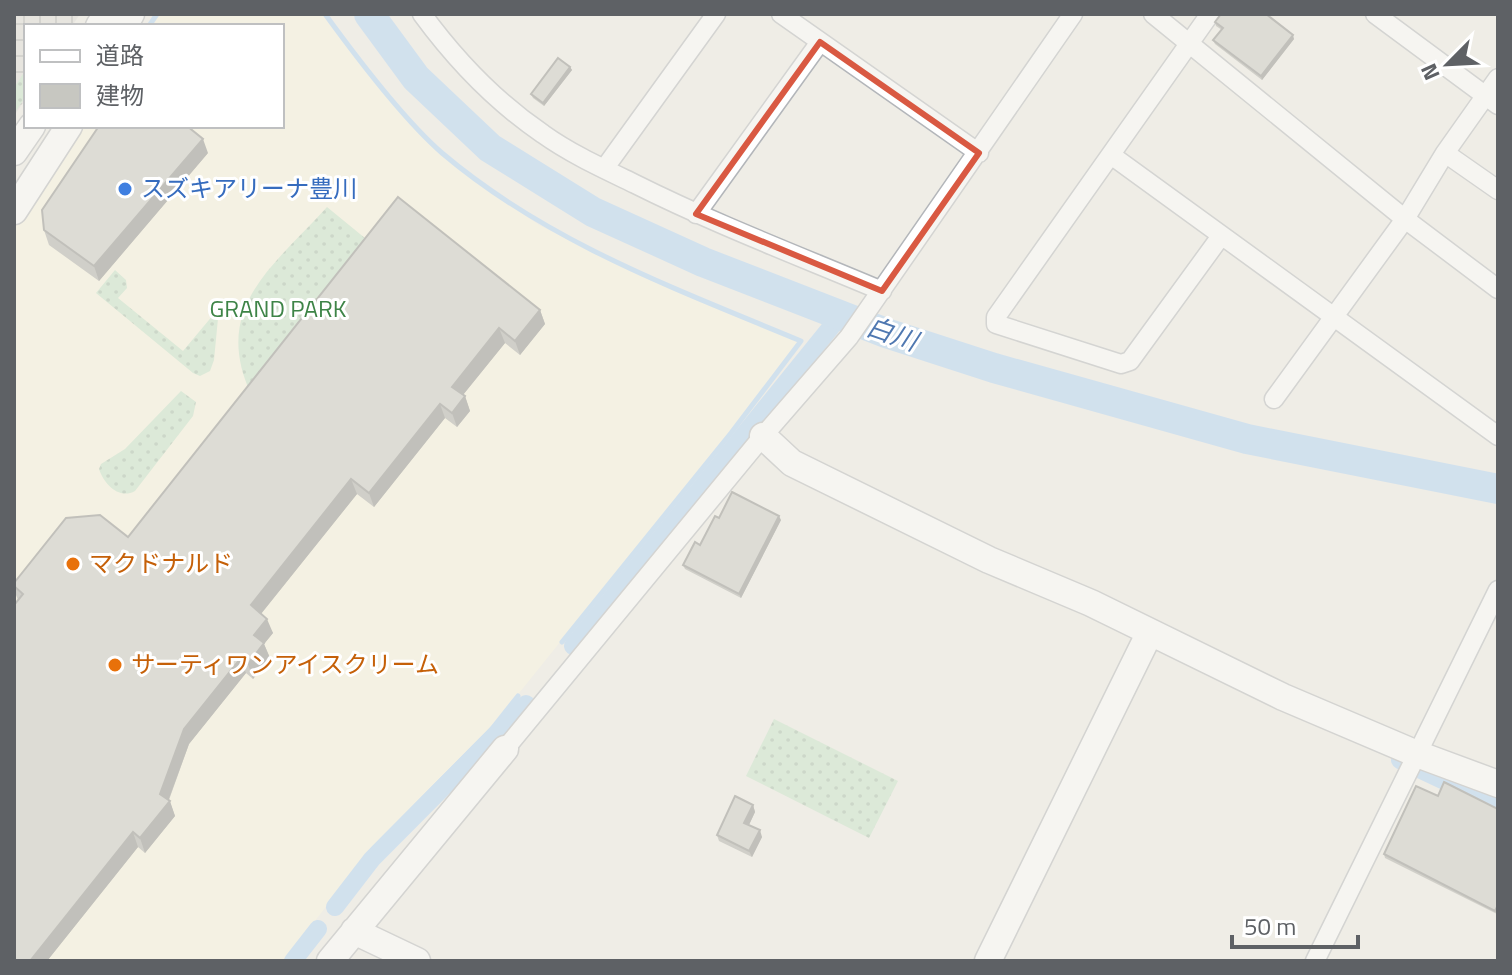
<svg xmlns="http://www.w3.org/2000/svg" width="1512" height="975" viewBox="0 0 1512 975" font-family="'Titillium Web','Noto Sans JP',sans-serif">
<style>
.commercial{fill:#fbf6df}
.industrial{fill:url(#industrial-grid)}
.grass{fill:url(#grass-dots)}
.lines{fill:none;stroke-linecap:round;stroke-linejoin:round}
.stream{stroke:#aed2f7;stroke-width:5}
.canal{stroke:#aed2f7;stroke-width:18}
.river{stroke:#aed2f7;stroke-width:30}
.street-casing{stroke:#b3b6ba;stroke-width:21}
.secondary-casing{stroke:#b3b5b9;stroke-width:29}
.street{stroke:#fff;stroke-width:18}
.secondary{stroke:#fff;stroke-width:26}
.wall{fill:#ababa6}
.shaded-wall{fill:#8b8b87}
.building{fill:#c7c7c1;stroke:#8b8b87;stroke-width:2}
.marked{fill:none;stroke:#d95942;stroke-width:6;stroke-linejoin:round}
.shop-dot{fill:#3f7fe0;stroke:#fff;stroke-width:3}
.food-dot{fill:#e8710a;stroke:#fff;stroke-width:3}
.labels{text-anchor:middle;stroke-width:6;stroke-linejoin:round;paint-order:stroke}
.shop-label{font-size:24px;fill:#366cbe;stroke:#fff;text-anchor:start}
.park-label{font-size:24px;fill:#3e8447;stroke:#fff}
.food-label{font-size:24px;fill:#c56008;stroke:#fff;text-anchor:start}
.water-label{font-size:26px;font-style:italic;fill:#4f78b1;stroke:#fff}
</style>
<defs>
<pattern id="industrial-grid" width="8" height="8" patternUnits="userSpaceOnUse" patternTransform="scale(2)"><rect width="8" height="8" fill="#dedcd8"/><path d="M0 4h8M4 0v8" fill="none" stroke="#b7b6b3"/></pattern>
<pattern id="grass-dots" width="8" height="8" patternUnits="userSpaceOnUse" patternTransform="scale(2)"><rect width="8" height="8" fill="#c5e4c8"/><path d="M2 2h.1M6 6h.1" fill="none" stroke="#a3bca6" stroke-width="1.8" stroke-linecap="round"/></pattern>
</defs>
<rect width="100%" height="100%" fill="#efede6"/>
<path class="commercial" d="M 160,14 L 323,14 L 394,104 L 439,152 L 483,187 L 539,225 L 640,276 L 798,341 L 730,431 L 490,729 L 372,847 L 284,961 L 14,961 L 14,226 L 83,126 L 282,126 L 282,26 L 151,26 Z"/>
<path class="industrial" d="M 14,14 L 80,14 L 72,26 L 26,26 L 26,98 L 14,116 Z"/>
<path class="grass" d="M 26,69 L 26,96 L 14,114 L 14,88 Z
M 327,207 L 371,243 L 251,394 C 211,307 274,266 327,207 Z
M 115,270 L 126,280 L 127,288 L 118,298 L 183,351 L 219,308 L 214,360 L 210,371 L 200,376 L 193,373 L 96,293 Z
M 181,391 L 196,402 L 193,416 L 135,491 C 119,500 104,484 99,469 L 101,464 L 125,449 Z
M 774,719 L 898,781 L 869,838 L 746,776 Z"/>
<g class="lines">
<path class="stream" d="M 325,14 C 357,58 402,118 442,153 C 547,242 676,289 801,341 L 731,433 L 562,642
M 149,26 L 157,14
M 330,904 L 373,849 L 491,730 L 518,696
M 286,961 L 313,927"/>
<path class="canal" d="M 573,646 L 840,316
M 1400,760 L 1498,806
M 335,907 L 372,859 L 526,704
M 293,961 L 318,929"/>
<path class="river" d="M 369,14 L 416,78 L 490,148 L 593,212 L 703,262 L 886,333 L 994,368 L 1247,439 L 1498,489"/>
<defs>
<path id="street" d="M 422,14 C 455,59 496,102 543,134 C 571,154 604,169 635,184 C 715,224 799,256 882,291
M 781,14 L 979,153
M 1153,14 L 1405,219 L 1498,289
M 1210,14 L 996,317 L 996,324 L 1121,364 L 1130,361 L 1221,236
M 1375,14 L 1498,105
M 1445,153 L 1498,190
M 1111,155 L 1498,436
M 604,169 L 716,14
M 696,214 L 820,42
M 1274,399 L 1405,219 L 1445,153 L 1498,78
M 505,749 L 763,436 L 849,337 L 1073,14
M 1315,961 L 1498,590"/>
<path id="secondary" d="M 99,26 L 107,14
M 123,26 L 131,14
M 14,152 L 32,126
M 14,211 L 69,126
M 763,436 L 792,463 L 989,560 L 1091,603 L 1283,697 L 1417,754 L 1498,784
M 354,931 L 417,961
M 330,961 L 505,749
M 988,961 L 1150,632"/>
</defs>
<use href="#street" class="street-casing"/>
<use href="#secondary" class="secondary-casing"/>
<use href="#street" class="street"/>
<use href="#secondary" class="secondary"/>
</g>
<path class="wall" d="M 1215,22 L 1294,39 L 1262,80 L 1215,44 L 1213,40 L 1222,30 L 1216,26 Z
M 570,67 L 572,70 L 544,106 L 533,98 L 531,94 Z
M 208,153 L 99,281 L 49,245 L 44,230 Z
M 398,197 L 540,310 L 545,324 L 520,355 L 505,343 L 463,395 L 465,396 L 470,411 L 457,427 L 445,418 L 374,507 L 357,494 L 261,614 L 273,633 L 264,644 L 270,658 L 253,679 L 246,673 L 189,744 L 169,800 L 175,816 L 145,853 L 138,847 L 47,961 L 14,961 L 18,600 L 14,590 L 14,583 L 128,537 Z
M 781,520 L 741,598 L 685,569 L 683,565 L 700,545 Z
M 1438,796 L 1498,809 L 1498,912 L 1497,914 L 1385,858 L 1384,854 Z
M 753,805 L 755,812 L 749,825 L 762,837 L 752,857 L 719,841 L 717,835 Z"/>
<path class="shaded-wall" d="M 1293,35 L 1294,39 L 1262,80 L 1261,76 Z
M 570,67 L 572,70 L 544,106 L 543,103 Z
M 203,139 L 208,153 L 99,281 L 94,266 Z
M 540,310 L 545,324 L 520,355 L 515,341 Z
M 499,328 L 505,343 L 458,401 L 452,387 Z
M 465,396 L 470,411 L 457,427 L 452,413 Z
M 440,404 L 445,418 L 374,507 L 369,493 Z
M 351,479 L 357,494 L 256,620 L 251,605 Z
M 779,516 L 781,520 L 741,598 L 739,594 Z
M 267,619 L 273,633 L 264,644 L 270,658 L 253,679 L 248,664 L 254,635 Z
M 240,659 L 246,673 L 189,744 L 167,804 L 170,801 L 175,816 L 145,853 L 140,838 L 160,794 L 184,729 Z
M 753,805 L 755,812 L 747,829 L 744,823 Z
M 760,830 L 762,837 L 752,857 L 749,851 Z
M 133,832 L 138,847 L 47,961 L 30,961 Z"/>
<path class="building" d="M 1221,14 L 1266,14 L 1293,35 L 1261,76 L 1213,40 L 1223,28 L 1215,22 Z
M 558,58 L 570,67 L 543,103 L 531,94 Z
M 99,126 L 187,126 L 203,139 L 94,266 L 44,230 L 42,210 Z
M 398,197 L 540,310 L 515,341 L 499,328 L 452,387 L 465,396 L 452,413 L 440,404 L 369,493 L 351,479 L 251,605 L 267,619 L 254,635 L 264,643 L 248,664 L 240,659 L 184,729 L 160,794 L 170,801 L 140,838 L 133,832 L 30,961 L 14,961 L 14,605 L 23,594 L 14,586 L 14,583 L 66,518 L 100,515 L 128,537 Z
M 732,492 L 779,516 L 739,594 L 683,565 L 695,542 L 700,545 L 715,516 L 719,518 Z
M 1444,782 L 1498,809 L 1498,905 L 1495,911 L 1384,854 L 1416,786 L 1438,796 Z
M 735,796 L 753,805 L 744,823 L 760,830 L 749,851 L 717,835 Z"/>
<path d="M0 0H1512V975H0ZM 820,42 L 979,153 L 882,291 L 696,214 Z" fill="#efede6" fill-opacity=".55" fill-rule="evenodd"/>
<path class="marked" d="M 820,42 L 979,153 L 882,291 L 696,214 Z"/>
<circle class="shop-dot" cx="125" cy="189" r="8"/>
<g class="food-dot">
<circle cx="73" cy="564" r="8"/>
<circle cx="115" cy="665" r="8"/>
</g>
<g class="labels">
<g class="shop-label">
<text x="141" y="197">スズキアリーナ豊川</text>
</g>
<g class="park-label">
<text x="278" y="317">GRAND PARK</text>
</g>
<g class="food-label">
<text x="89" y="572">マクドナルド</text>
<text x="131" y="673">サーティワンアイスクリーム</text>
</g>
<g class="water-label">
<text transform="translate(892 334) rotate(19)" y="9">白川</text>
</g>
</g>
<rect width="1512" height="975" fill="none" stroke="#5e6165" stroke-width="32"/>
<rect x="24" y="24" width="260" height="104" fill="#ffffff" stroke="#bfc0c1" stroke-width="2"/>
<rect x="40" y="50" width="40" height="12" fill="#ffffff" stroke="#bfc0c1" stroke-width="2"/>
<text x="96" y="64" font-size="24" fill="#5e6165">道路</text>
<rect x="40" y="84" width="40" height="24" fill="#c7c7c1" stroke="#bfc0c1" stroke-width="2"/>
<text x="96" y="104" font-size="24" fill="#5e6165">建物</text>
<g transform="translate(1448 64) rotate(246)" stroke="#ffffff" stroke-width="6" paint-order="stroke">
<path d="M0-6L14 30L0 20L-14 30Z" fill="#5e6165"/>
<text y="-12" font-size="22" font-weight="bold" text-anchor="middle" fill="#5e6165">N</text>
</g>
<path d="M1232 935v12h126v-12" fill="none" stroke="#5e6165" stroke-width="4"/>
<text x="1244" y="935" font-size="24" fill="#5e6165" stroke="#ffffff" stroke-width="6" paint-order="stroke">50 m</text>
</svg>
